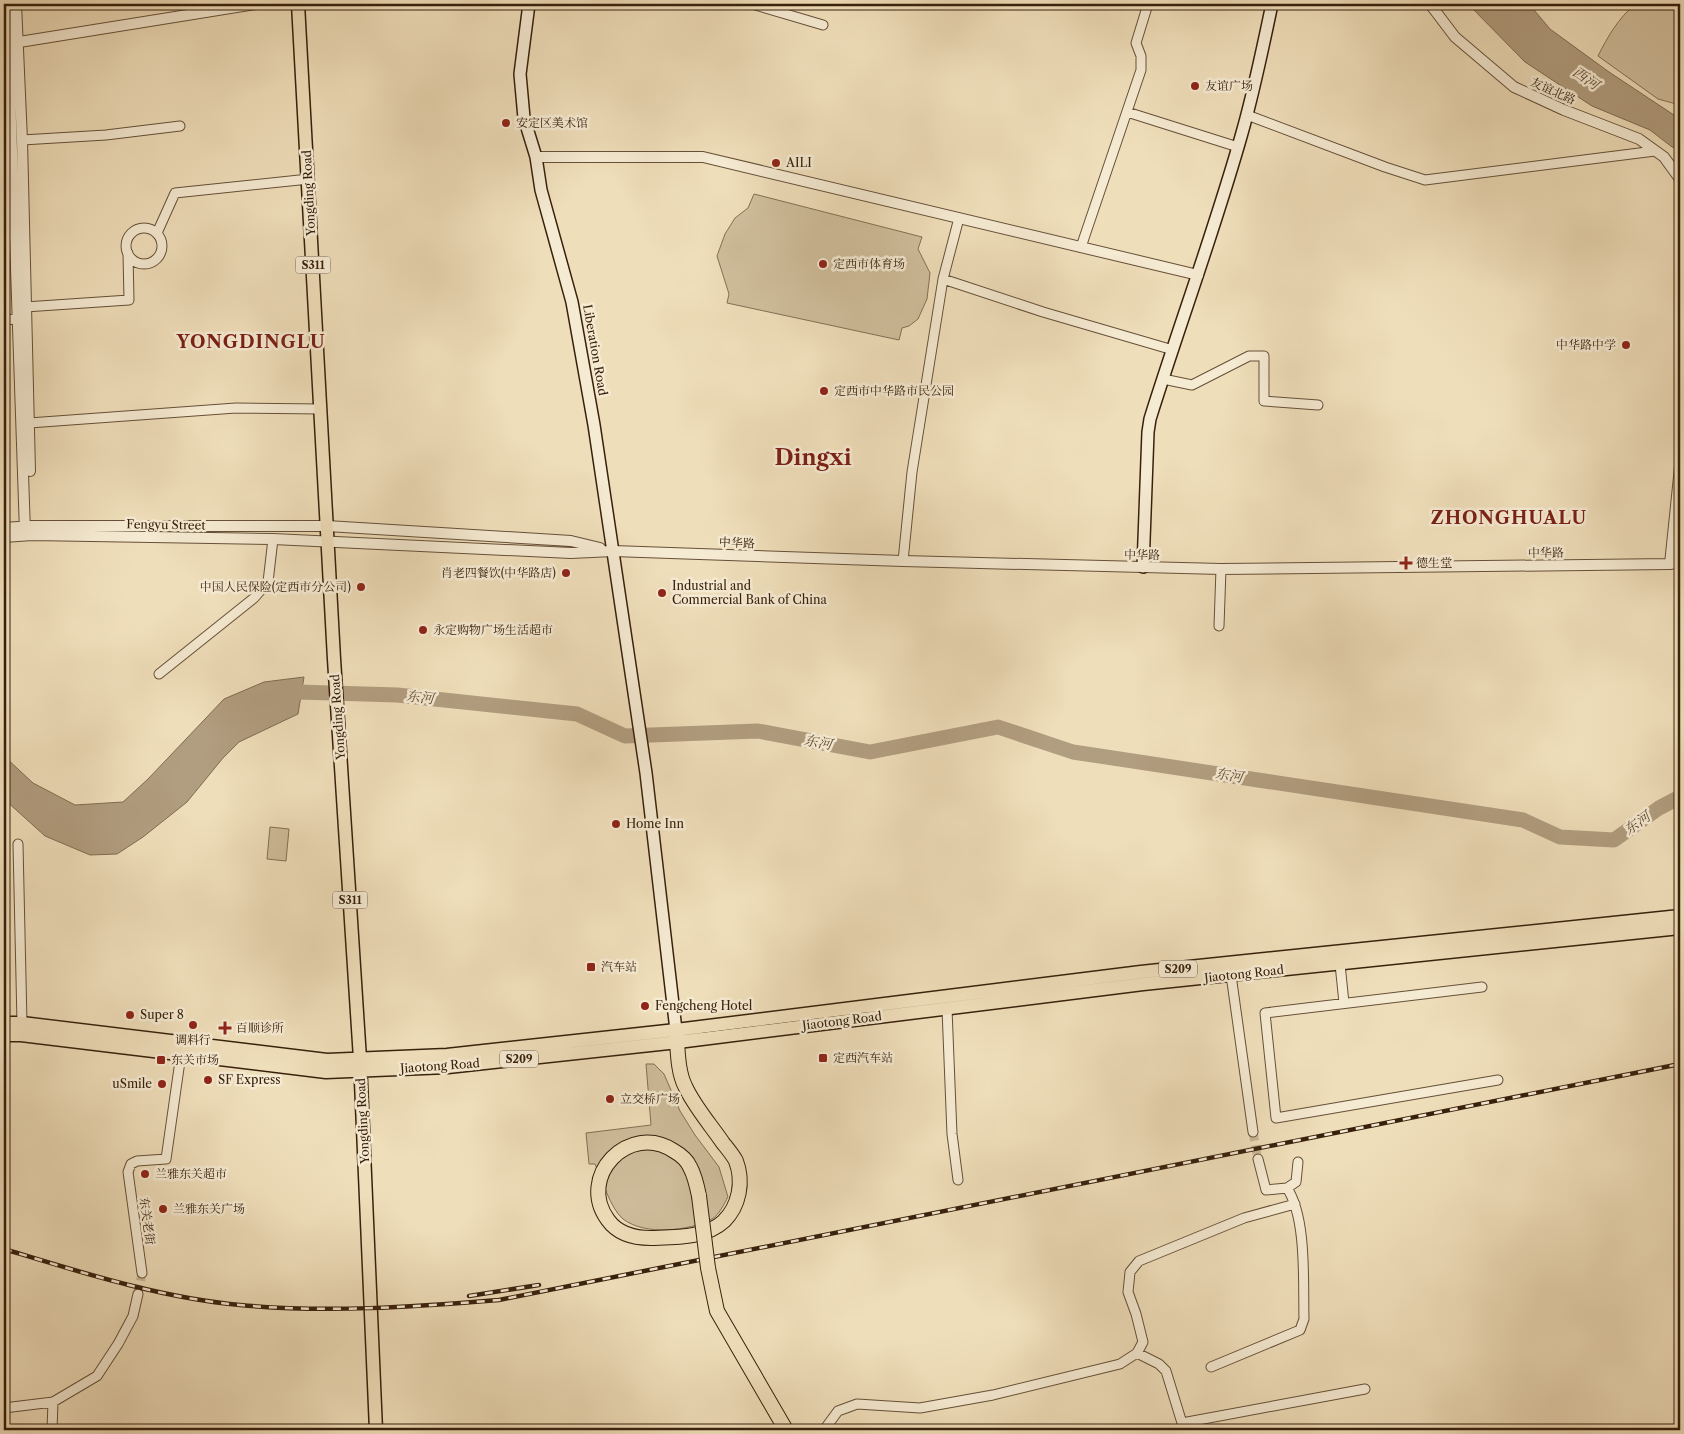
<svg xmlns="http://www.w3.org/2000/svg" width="1684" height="1434" viewBox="0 0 1684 1434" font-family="'Libre Caslon Text','Noto Serif SC',serif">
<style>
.green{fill:#d0be9c;stroke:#846f54}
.water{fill:#b19d7f;stroke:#816b51}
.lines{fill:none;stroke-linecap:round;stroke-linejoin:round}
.river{stroke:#b19d7f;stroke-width:15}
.minor-tunnel{stroke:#cab897;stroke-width:9;stroke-dasharray:9 4.5;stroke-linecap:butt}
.minor-casing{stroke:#665038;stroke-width:11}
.tertiary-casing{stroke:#665038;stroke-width:12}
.secondary-casing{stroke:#38200c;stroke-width:14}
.primary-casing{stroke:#38200c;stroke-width:15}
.trunk-casing{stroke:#38200c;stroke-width:16}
.minor{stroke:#f5ead2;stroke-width:9}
.tertiary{stroke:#f5ead2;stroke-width:10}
.secondary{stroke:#f5ead2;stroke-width:11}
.primary{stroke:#efdeba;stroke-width:12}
.trunk{stroke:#efdeba;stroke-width:14}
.rail-casing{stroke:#38200c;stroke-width:4.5}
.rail{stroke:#f5ead2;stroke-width:2.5;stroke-dasharray:8;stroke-linecap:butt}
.trunk-bridge-casing{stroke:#38200c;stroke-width:16;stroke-linecap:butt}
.trunk-bridge{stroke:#efdeba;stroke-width:14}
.poi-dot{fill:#8f2418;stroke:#f5ead2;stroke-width:2}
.labels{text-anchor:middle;stroke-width:5;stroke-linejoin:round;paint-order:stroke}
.shield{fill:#f5ead2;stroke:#715d47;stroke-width:1}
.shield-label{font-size:11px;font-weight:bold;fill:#38200c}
.poi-label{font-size:12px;fill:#38200c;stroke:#f5ead2;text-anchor:start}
.street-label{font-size:12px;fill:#38200c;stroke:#f5ead2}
.water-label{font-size:14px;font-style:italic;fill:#624c34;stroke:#f5ead2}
.district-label{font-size:18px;font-weight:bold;letter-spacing:1px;fill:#7a1f14;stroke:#f5ead2}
.town-label{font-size:22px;font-weight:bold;fill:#7a1f14;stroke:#f5ead2}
</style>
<rect width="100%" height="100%" fill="#efdeba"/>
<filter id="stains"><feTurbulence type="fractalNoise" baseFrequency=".004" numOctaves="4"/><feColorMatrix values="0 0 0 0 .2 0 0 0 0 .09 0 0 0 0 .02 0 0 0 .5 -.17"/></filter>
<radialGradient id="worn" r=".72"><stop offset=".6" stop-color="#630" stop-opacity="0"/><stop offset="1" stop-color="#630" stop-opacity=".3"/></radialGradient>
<path class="green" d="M 1635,4 L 1680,4 L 1680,105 L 1658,99 L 1598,56 C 1608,36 1618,19 1635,4 Z
M 754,194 L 922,237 L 918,249 L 930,273 L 927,299 L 918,319 L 909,326 L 902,328 L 899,340 L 727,303 L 729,294 L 717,256 L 725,234 L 735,218 L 748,208 Z
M 270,827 L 289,829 L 286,861 L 267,859 Z
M 646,1064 L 654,1064 L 664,1074 L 680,1111 L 695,1135 L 719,1167 L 728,1197 C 724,1204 719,1215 712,1219 C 689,1231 645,1236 623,1219 C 610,1208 602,1179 595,1164 L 589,1164 L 586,1133 L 651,1125 Z"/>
<path class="water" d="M 1468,4 L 1529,4 L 1550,29 L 1609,72 L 1680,119 L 1680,149 L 1672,147 L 1650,130 L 1592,106 L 1525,62 Z
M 304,677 L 298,714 L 239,742 L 223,758 L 187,802 L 143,837 L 117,854 L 90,855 L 45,836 L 4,799 L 4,756 L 33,783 L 75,805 L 123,802 L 148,779 L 224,699 L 264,682 Z"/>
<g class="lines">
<path class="river" d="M 286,701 L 298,692 L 397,695 L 577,714 L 625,736 L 758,731 L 870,752 L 998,727 L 1073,752 L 1523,820 L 1560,837 L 1614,840 L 1659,808 L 1680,797"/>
<path class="minor-tunnel" d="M 1253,1132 L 1258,1159
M 138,1294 L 142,1273"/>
<defs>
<path id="minor" d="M 752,4 L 823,25
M 1127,112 L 1238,147
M 1247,115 L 1385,167 L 1425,180 L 1655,151
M 22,140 L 106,135 L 180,126
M126 246a18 18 0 1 1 36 0a18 18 0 1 1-36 0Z
M 157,233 L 175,193 L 309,179
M 1081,247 L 1141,70 L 1141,56 L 1136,43 L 1148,4
M 943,279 L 1043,312 L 1173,350
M 25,307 L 129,300 L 128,253
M 4,320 L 17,319
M 1163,379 L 1192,385 L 1249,356 L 1264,356 L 1264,401 L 1318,405
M 29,423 L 236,408 L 321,409
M 903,561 L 912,472 L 943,279 L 959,218
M 1219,626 L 1221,569
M 159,674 L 254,598 L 268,582 L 273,539
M 18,844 L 22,1023
M 1340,964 L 1344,1003
M 1231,975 L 1253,1132
M 1482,987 L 1265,1013 L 1276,1118 L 1498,1080
M 947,1009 L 952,1134 L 958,1180
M 1258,1159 L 1266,1190 L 1287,1188 L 1296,1182 L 1298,1162
M 142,1273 L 128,1172 L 131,1164 L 137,1161 L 166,1159 L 181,1054
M 1137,1353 L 1159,1364 L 1166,1371 L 1182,1423 L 1365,1389
M 1211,1367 L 1300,1330 L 1304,1319 C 1303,1283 1307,1218 1287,1188
M 4,1408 L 53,1402 L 97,1376 L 118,1344 L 133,1316 L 138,1294
M 52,1430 L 53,1402
M 824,1430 L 838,1411 L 857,1404 L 920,1408 L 993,1395 L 1120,1364 L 1137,1353 L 1143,1342 L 1136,1314 L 1128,1292 L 1130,1272 L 1139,1261 L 1244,1218 L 1295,1204"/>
<path id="tertiary" d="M 7,4 L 25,532
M 16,4 L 22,140 L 30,471
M 1430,4 L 1455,37 L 1514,87 L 1564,110 L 1639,139 L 1664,157 L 1680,179
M 13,43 L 256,4
M 536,157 L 703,157 L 1198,275
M 4,528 L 32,526 L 327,526 L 571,541 L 600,548
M 4,537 L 32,535 L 273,539 L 571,553 L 613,551 L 903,561 L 1221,569 L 1670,564 L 1680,562
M 1670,564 L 1680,467"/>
<path id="secondary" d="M 529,4 L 520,74 L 524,118 L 536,157 L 541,190 L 572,302 L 594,425 L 646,773 L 676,1030
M 1143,567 L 1148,432 L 1150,419 C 1180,323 1215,229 1242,133 C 1254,91 1263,47 1272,4"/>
<path id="primary" d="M 298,4 L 334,659 L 360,1059 L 376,1430
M 4,1023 L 22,1023 L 327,1060 L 447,1055 L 676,1030 L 1141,972 L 1680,916
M 4,1035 L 21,1035 L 326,1072 L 448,1067 L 678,1042 L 1143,984 L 1680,928"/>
<path id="trunk" d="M 676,1030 C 678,1047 677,1070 685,1086 C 694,1106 710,1124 723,1143 C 727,1148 733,1155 736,1161 C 744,1182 739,1206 724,1221 C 706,1238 675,1237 651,1238 C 634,1238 618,1234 608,1220 C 576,1177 629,1121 674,1151 C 681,1155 687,1160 690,1167 C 695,1176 697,1186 699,1196"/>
</defs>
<use href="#minor" class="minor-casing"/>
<use href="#tertiary" class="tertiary-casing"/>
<use href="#secondary" class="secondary-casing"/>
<use href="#primary" class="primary-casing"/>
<use href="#trunk" class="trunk-casing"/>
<use href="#minor" class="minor"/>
<use href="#tertiary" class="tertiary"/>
<use href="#secondary" class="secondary"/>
<use href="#primary" class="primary"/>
<use href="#trunk" class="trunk"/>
<defs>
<path id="rail" d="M 4,1249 C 80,1272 161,1298 240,1305 C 326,1313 413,1307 499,1300 L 1680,1064
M 469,1296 L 539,1285"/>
</defs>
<use href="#rail" class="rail-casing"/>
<use href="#rail" class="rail"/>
<defs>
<path id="trunk-bridge" d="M 699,1196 L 708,1268 L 717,1311 L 786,1430"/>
</defs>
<use href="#trunk-bridge" class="trunk-bridge-casing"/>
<use href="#trunk-bridge" class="trunk-bridge"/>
</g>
<g class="poi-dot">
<circle cx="1195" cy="86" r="5"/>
<circle cx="506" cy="123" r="5"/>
<circle cx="776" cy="163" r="5"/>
<circle cx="823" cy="264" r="5"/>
<circle cx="1626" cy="345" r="5"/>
<circle cx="824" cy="391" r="5"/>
<path d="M1403.5 555.5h5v5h5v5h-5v5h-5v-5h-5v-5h5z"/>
<circle cx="566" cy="573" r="5"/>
<circle cx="361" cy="587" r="5"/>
<circle cx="662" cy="593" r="5"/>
<circle cx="423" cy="630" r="5"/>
<circle cx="616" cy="824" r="5"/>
<rect x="586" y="962" width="10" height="10" rx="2.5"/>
<circle cx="645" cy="1006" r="5"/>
<circle cx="130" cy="1015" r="5"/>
<circle cx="193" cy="1025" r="5"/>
<path d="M222.5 1020.5h5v5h5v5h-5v5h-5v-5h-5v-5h5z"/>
<rect x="818" y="1053" width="10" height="10" rx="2.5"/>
<rect x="156" y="1055" width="10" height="10" rx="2.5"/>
<circle cx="208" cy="1080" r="5"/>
<circle cx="162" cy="1084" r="5"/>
<circle cx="610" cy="1099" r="5"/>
<circle cx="145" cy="1174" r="5"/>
<circle cx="163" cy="1209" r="5"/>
</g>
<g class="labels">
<g class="shield">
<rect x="295.5" y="256.5" width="35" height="17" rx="4"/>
<rect x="332.5" y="891.5" width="35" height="17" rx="4"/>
<rect x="1159" y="960.5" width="38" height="17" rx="4"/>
<rect x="500" y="1050.5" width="38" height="17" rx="4"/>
</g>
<g class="shield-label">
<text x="313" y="269">S311</text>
<text x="350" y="904">S311</text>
<text x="1178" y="973">S209</text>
<text x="519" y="1063">S209</text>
</g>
<g class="poi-label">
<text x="1205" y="90">友谊广场</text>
<text x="516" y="127">安定区美术馆</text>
<text x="786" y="167">AILI</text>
<text x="833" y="268">定西市体育场</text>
<text x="1616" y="349" text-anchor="end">中华路中学</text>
<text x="834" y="395">定西市中华路市民公园</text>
<text x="1416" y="567">德生堂</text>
<text x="556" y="577" text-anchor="end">肖老四餐饮(中华路店)</text>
<text x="672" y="590">Industrial and<tspan x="672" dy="14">Commercial Bank of China</tspan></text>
<text x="351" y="591" text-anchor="end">中国人民保险(定西市分公司)</text>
<text x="433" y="634">永定购物广场生活超市</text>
<text x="626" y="828">Home Inn</text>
<text x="601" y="971">汽车站</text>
<text x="655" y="1010">Fengcheng Hotel</text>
<text x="140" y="1019">Super 8</text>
<text x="236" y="1032">百顺诊所</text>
<text x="193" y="1044" text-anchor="middle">调料行</text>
<text x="833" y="1062">定西汽车站</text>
<text x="171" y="1064">东关市场</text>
<text x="218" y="1084">SF Express</text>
<text x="152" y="1088" text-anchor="end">uSmile</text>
<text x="620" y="1103">立交桥广场</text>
<text x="155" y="1178">兰雅东关超市</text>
<text x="173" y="1213">兰雅东关广场</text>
</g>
<g class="street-label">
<text transform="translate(1553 91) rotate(24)" y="4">友谊北路</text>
<text transform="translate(309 193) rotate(-93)" y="4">Yongding Road</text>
<text transform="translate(595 350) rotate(80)" y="4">Liberation Road</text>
<text transform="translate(166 525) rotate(1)" y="4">Fengyu Street</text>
<text transform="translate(737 543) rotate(2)" y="4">中华路</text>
<text transform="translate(1546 553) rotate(-1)" y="4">中华路</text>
<text transform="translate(1142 555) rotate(1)" y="4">中华路</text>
<text transform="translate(338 717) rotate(-94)" y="4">Yongding Road</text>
<text transform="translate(1244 974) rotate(-6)" y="4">Jiaotong Road</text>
<text transform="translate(842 1021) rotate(-7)" y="4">Jiaotong Road</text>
<text transform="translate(440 1066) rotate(-4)" y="4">Jiaotong Road</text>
<text transform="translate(363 1121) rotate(-93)" y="4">Yongding Road</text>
<text transform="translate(147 1221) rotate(82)" y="4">东关老街</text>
</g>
<g class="water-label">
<text transform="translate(1586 78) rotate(34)" y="5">西河</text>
<text transform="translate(420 697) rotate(6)" y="5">东河</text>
<text transform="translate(818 742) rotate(10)" y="5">东河</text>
<text transform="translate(1229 775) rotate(9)" y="5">东河</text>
<text transform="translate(1637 823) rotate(-36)" y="5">东河</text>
</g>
<g class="district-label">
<text x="251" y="348">YONGDINGLU</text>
<text x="1509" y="524">ZHONGHUALU</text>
</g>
<g class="town-label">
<text x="813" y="465">Dingxi</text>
</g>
</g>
<rect width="1684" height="1434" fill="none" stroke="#efdeba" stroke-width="20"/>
<rect x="5" y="5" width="1674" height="1424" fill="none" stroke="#38200c" stroke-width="2.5"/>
<rect x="10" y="10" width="1664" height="1414" fill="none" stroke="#38200c"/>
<rect width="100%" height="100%" filter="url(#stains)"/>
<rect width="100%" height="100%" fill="url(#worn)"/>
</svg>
